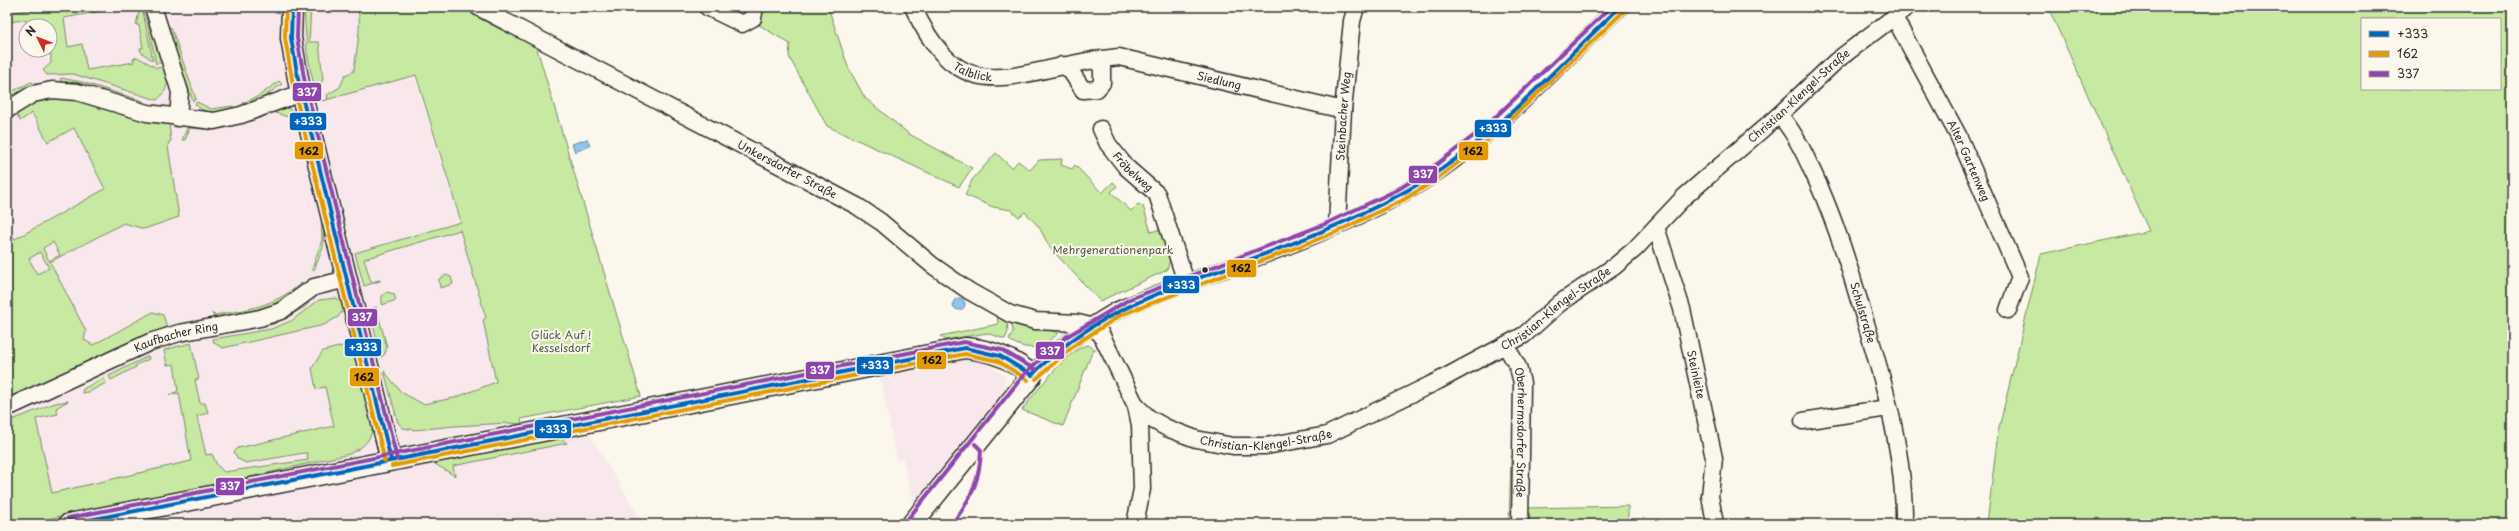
<svg xmlns="http://www.w3.org/2000/svg" width="2519" height="531" viewBox="0 0 2519 531" font-family="'Playpen Sans',sans-serif">
<style>
.built{fill:#f8e8ec;fill-rule:evenodd}
.green{fill:#c7e9a2;stroke:#798a66;fill-rule:evenodd}
.water{fill:#91c5ee;stroke:#6887a0}
.lines{fill:none;stroke-linecap:round;stroke-linejoin:round}
.minor-casing{stroke:#2b2b2b;stroke-width:19}
.tertiary-casing{stroke:#2b2b2b;stroke-width:23}
.minor{stroke:#fbf7ec;stroke-width:16}
.tertiary{stroke:#fbf7ec;stroke-width:20}
.bus-1-casing{stroke:#fbf7ec;stroke-width:7}
.bus-2-casing{stroke:#fbf7ec;stroke-width:7}
.bus-3-casing{stroke:#fbf7ec;stroke-width:7}
.bus-1{stroke:#0065bd;stroke-width:4}
.bus-2{stroke:#e39a04;stroke-width:4}
.bus-3{stroke:#8e44ad;stroke-width:4}
.bus-dot{fill:#2b2b2b;stroke:#fbf7ec;stroke-width:1.5}
.labels{text-anchor:middle;stroke-width:4;stroke-linejoin:round;paint-order:stroke}
.street-label{font-size:11px;fill:#2b2b2b;stroke:#fbf7ec}
.park-label{font-size:11px;fill:#525a49;stroke:#fbf7ec}
.line-badge{stroke:#fbf7ec;stroke-width:1.5}
.badge-label{font-size:11px;text-anchor:middle;font-weight:bold;fill:#fff}
.pale-badge-label{font-size:11px;text-anchor:middle;font-weight:bold;fill:#111}
</style>
<rect width="100%" height="100%" fill="#fbf7ec"/>
<filter id="ink" filterUnits="userSpaceOnUse"><feTurbulence type="fractalNoise" baseFrequency=".025" numOctaves="2"/><feDisplacementMap in="SourceGraphic" scale="8" xChannelSelector="R" yChannelSelector="G"/><feConvolveMatrix kernelMatrix="1 2 1 2 8 2 1 2 1" color-interpolation-filters="sRGB"/></filter>
<g filter="url(#ink)">
<path class="built" d="M 7,7 L 394,7 L 526,439 L 585,426 L 643,524 L 7,524 ZM 26,26 L 50,26 L 50,50 L 26,50 Z
M 969,359 L 981,361 L 1004,375 L 1006,386 L 1001,395 L 1004,397 L 914,503 L 903,459 L 897,460 L 880,376 Z"/>
<path class="green" d="M 48,7 L 52,7 L 52,11 L 52,7 L 124,7 L 64,18 L 68,47 L 82,44 L 87,70 L 134,62 L 133,59 L 137,57 L 157,68 L 166,66 C 169,79 169,90 157,100 L 73,74 L 47,75 L 43,70 L 51,63 L 50,26 L 27,26 L 26,20 L 7,22 L 7,13 Z
M 304,7 L 311,7 L 309,42 L 319,42 L 323,80 L 320,84 L 314,86 L 307,53 Z
M 356,7 L 461,7 L 462,10 L 470,7 L 535,42 L 641,396 L 521,419 L 522,424 L 509,423 L 455,426 L 415,430 L 403,428 L 398,423 L 384,371 L 401,392 L 423,404 L 454,398 L 496,382 L 483,320 L 486,318 L 460,230 L 364,259 L 371,282 L 380,280 L 380,281 L 364,286 L 355,253 L 461,222 L 416,75 L 322,101 L 328,99 L 327,95 L 340,87 L 345,75 L 354,71 C 355,57 364,17 356,7 Z
M 760,7 L 828,7 L 848,67 L 865,98 L 909,134 L 972,168 L 959,187 L 827,126 L 789,57 L 790,44 L 756,23 Z
M 2048,7 L 2512,7 L 2512,524 L 1987,524 L 1998,432 L 2041,254 L 2149,231 ZM 2362,19 L 2500,19 L 2500,89 L 2362,89 Z
M 143,11 L 153,61 L 141,52 L 140,48 L 143,48 L 139,25 L 136,25 L 139,12 Z
M 145,11 L 148,13 L 164,62 L 156,64 Z
M 171,27 L 196,99 L 193,101 L 167,29 Z
M 61,78 L 82,82 L 143,101 L 143,104 L 81,85 L 60,82 Z
M 279,81 L 282,84 L 261,99 L 245,107 L 243,103 L 259,96 Z
M 31,82 L 37,84 L 7,99 L 7,94 Z
M 56,95 L 169,123 L 171,141 L 169,142 L 168,146 L 179,217 L 144,229 L 124,223 L 50,262 L 86,331 L 84,340 L 93,345 L 153,312 L 163,315 L 167,327 C 111,346 62,379 7,399 L 7,227 L 15,239 L 105,189 L 74,128 L 48,142 L 32,113 L 20,121 L 17,115 L 18,108 ZM 53,242 L 60,255 L 49,261 L 43,248 ZM 40,252 L 49,268 L 37,274 L 29,259 Z
M 197,102 L 211,109 L 233,106 L 234,110 C 219,113 207,116 195,104 Z
M 286,107 L 298,115 L 324,222 L 323,248 L 314,270 L 312,269 L 322,240 L 321,214 L 298,120 L 272,112 L 229,127 L 213,130 L 190,128 L 185,140 L 182,140 L 188,126 Z
M 996,153 L 1012,168 L 1018,161 L 1030,170 L 1039,160 L 1062,159 L 1061,165 L 1072,169 L 1075,165 L 1102,193 L 1113,182 L 1117,186 L 1111,192 L 1131,211 L 1138,204 L 1143,206 L 1151,232 L 1164,228 L 1171,256 L 1167,270 L 1100,301 L 1050,248 L 1039,227 L 1025,212 L 1019,217 L 1011,210 L 993,207 L 965,195 L 972,180 Z
M 446,275 L 451,277 L 453,284 L 440,288 L 439,279 Z
M 301,283 L 303,285 C 278,309 248,312 214,317 L 212,313 L 214,315 C 247,310 275,306 301,283 Z
M 387,292 L 394,294 L 396,300 L 382,305 L 382,296 Z
M 336,298 L 346,307 L 338,317 L 324,325 L 223,348 L 214,343 L 213,339 L 271,329 L 291,321 L 319,300 Z
M 306,300 L 309,303 L 305,307 L 274,324 L 216,335 L 216,331 Z
M 376,307 L 387,347 L 385,354 L 381,357 L 369,309 Z
M 997,313 L 1007,318 L 1008,332 L 1005,339 L 987,333 L 946,340 L 940,336 L 998,324 Z
M 1011,320 L 1059,333 C 1041,348 1030,353 1009,340 L 1013,331 Z
M 191,343 L 199,379 L 195,380 L 200,403 L 205,403 L 208,413 L 197,416 L 206,455 L 212,454 L 217,465 L 224,472 L 308,460 L 307,453 L 304,453 L 246,463 L 238,459 L 234,452 L 238,448 L 334,426 L 325,387 L 316,389 L 312,368 L 323,351 L 346,345 L 354,347 C 358,362 362,377 366,392 C 374,420 381,440 349,454 L 203,488 L 22,524 L 7,524 L 7,422 L 55,403 L 68,401 L 56,408 L 58,414 L 36,419 L 52,493 L 191,461 L 179,393 L 169,395 L 178,391 L 174,364 L 167,365 L 164,350 Z
M 1088,345 L 1096,350 L 1093,350 L 1063,426 L 1022,410 C 1035,393 1069,348 1088,345 Z
M 148,356 L 149,359 L 136,365 L 136,367 L 111,380 L 109,376 Z
M 104,378 L 106,383 L 89,392 L 82,393 L 83,389 Z
M 553,433 L 567,443 L 453,466 L 455,476 L 435,464 L 439,458 Z
M 1529,456 L 1526,508 L 1628,506 L 1628,524 L 1509,524 L 1511,457 Z"/>
<path class="water" d="M 587,139 L 590,146 L 575,152 L 572,144 Z
M953 304a6 6 0 1 1 12 0a6 6 0 1 1-12 0Z"/>
<g class="lines">
<defs>
<g id="minor">
<path d="M 153,7 L 180,92 L 178,118"/>
<path id="s1" d="M 478,7 L 857,206 L 881,222 L 932,265 L 969,291 L 1010,314 L 1035,321 L 1078,323 L 1090,326 L 1101,334 L 1136,406 L 1140,425 L 1142,489 L 1135,524"/>
<path d="M 707,7 L 742,24 L 753,18 L 755,7"/>
<path id="s2" d="M 913,7 C 960,109 1007,74 1094,60 L 1102,66 L 1102,83 L 1097,89 L 1083,90 L 1070,70 L 1062,65"/>
<path id="s3" d="M 1894,17 L 1958,135 L 2020,277 L 2008,310"/>
<path id="s4" d="M 1094,60 L 1119,57 L 1343,110"/>
<path d="M 7,110 L 33,94 L 52,90 L 77,92 L 147,113 L 214,121 L 241,115 L 301,93"/>
<path id="s5" d="M 1779,115 C 1793,130 1802,148 1810,166 C 1831,209 1845,252 1858,297 C 1880,369 1905,448 1904,524"/>
<path id="s6" d="M 1101,129 L 1108,144 L 1126,167 L 1157,194 L 1186,282"/>
<path id="s7" d="M 1337,225 L 1343,110 L 1352,21 L 1356,7"/>
<path id="s8" d="M 1656,227 L 1682,309 L 1714,458 L 1710,496 L 1715,524"/>
<path id="s9" d="M 1506,346 L 1518,367 L 1522,383 L 1520,524"/>
<path d="M 1032,375 C 1057,348 1087,328 1118,310 C 1210,271 1313,243 1400,195 C 1486,147 1549,72 1620,7"/>
<path id="s10" d="M 1136,406 L 1149,418 L 1167,428 L 1196,439 L 1233,446 L 1266,446 L 1327,435 L 1438,381 L 1524,335 L 1560,303 L 1615,266 L 1635,249 L 1684,197 L 1779,115 L 1836,61 L 1907,7"/>
<path id="s11" d="M 7,408 L 150,342 L 179,333 L 260,318 L 281,311 L 314,287 L 347,279"/>
<path d="M 1803,421 L 1888,408"/>
</g>
<path id="tertiary" d="M 292,7 L 291,38 L 299,84 L 391,460
M 69,524 L 965,348 C 990,350 1012,358 1032,375 L 912,524"/>
</defs>
<use href="#minor" class="minor-casing"/>
<use href="#tertiary" class="tertiary-casing"/>
<use href="#minor" class="minor"/>
<use href="#tertiary" class="tertiary"/>
<defs>
<path id="bus-1" d="M 292,7 L 291,38 L 299,84 L 391,460
M 1032,375 C 1096,309 1168,290 1251,259 C 1301,241 1350,221 1397,196 C 1484,151 1550,73 1620,7
M 69,524 L 965,348 L 1000,356 L 1032,375"/>
<path id="bus-2" d="M 286,7 L 285,38 L 293,85 L 385,461
M 1036,379 L 1076,344 L 1121,315 L 1334,233 L 1403,200 L 1434,181 L 1493,136 L 1624,11
M 392,466 L 965,354 L 998,361 L 1028,380"/>
<path id="bus-3" d="M 298,7 L 297,38 L 305,83 L 397,459
M 68,518 L 964,342 L 1002,350 L 1036,370
M 907,520 L 1027,371 L 1066,337 L 1130,299 L 1325,224 L 1397,190 L 1428,171 L 1485,127 L 1611,7
M 955,520 C 972,497 980,479 981,450 L 975,444"/>
</defs>
<use href="#bus-1" class="bus-1-casing"/>
<use href="#bus-2" class="bus-2-casing"/>
<use href="#bus-3" class="bus-3-casing"/>
<use href="#bus-1" class="bus-1"/>
<use href="#bus-2" class="bus-2"/>
<use href="#bus-3" class="bus-3"/>
</g>
</g>
<circle class="bus-dot" cx="1205" cy="270" r="3.5"/>
<g class="labels">
<g class="street-label">
<text dy="4" stroke="none"><textPath href="#s2" startOffset="92">Talblick</textPath></text>
<text dy="4" stroke="none"><textPath href="#s4" startOffset="128">Siedlung</textPath></text>
<text dy="4" stroke="none"><textPath href="#s10" startOffset="788">Christian-Klengel-Straße</textPath></text>
<text dy="4" stroke="none"><textPath href="#s7" startOffset="109">Steinbacher Weg</textPath></text>
<text dy="4" stroke="none"><textPath href="#s3" startOffset="162">Alter Gartenweg</textPath></text>
<text dy="4" stroke="none"><textPath href="#s1" startOffset="349">Unkersdorfer Straße</textPath></text>
<text dy="4" stroke="none"><textPath href="#s6" startOffset="54">Fröbelweg</textPath></text>
<text dy="4" stroke="none"><textPath href="#s10" startOffset="464">Christian-Klengel-Straße</textPath></text>
<text dy="4" stroke="none"><textPath href="#s5" startOffset="216">Schulstraße</textPath></text>
<text dy="4" stroke="none"><textPath href="#s11" startOffset="184">Kaufbacher Ring</textPath></text>
<text dy="4" stroke="none"><textPath href="#s8" startOffset="153">Steinleite</textPath></text>
<text dy="4" stroke="none"><textPath href="#s9" startOffset="90">Oberhermsdorfer Straße</textPath></text>
<text dy="4" stroke="none"><textPath href="#s10" startOffset="140">Christian-Klengel-Straße</textPath></text>
</g>
<g class="park-label">
<text x="1113" y="254">Mehrgenerationenpark</text>
<text x="561" y="339">Glück Auf !<tspan x="561" dy="13">Kesselsdorf</tspan></text>
</g>
</g>
<g class="line-badge">
<rect x="292" y="82" width="30" height="20" rx="4" fill="#8e44ad"/>
<rect x="289" y="112" width="38" height="19" rx="4" fill="#0065bd"/>
<rect x="1474" y="119" width="38" height="19" rx="4" fill="#0065bd"/>
<rect x="294" y="141" width="30" height="19" rx="4" fill="#e39a04"/>
<rect x="1458" y="141" width="31" height="20" rx="4" fill="#e39a04"/>
<rect x="1408" y="165" width="30" height="19" rx="4" fill="#8e44ad"/>
<rect x="1226" y="259" width="31" height="19" rx="4" fill="#e39a04"/>
<rect x="1162" y="275" width="38" height="19" rx="4" fill="#0065bd"/>
<rect x="347" y="308" width="31" height="19" rx="4" fill="#8e44ad"/>
<rect x="344" y="338" width="38" height="19" rx="4" fill="#0065bd"/>
<rect x="1035" y="341" width="30" height="19" rx="4" fill="#8e44ad"/>
<rect x="916" y="351" width="31" height="19" rx="4" fill="#e39a04"/>
<rect x="856" y="356" width="38" height="19" rx="4" fill="#0065bd"/>
<rect x="805" y="361" width="30" height="19" rx="4" fill="#8e44ad"/>
<rect x="349" y="367" width="31" height="20" rx="4" fill="#e39a04"/>
<rect x="534" y="419" width="38" height="20" rx="4" fill="#0065bd"/>
<rect x="215" y="477" width="30" height="19" rx="4" fill="#8e44ad"/>
</g>
<g class="badge-label">
<text x="307" y="96">337</text>
<text x="308" y="125">+333</text>
<text x="1493" y="132">+333</text>
<text x="1423" y="178">337</text>
<text x="1181" y="289">+333</text>
<text x="362" y="321">337</text>
<text x="363" y="351">+333</text>
<text x="1050" y="355">337</text>
<text x="875" y="369">+333</text>
<text x="820" y="374">337</text>
<text x="553" y="433">+333</text>
<text x="230" y="490">337</text>
</g>
<g class="pale-badge-label">
<text x="309" y="155">162</text>
<text x="1473" y="155">162</text>
<text x="1241" y="272">162</text>
<text x="932" y="364">162</text>
<text x="364" y="381">162</text>
</g>
<rect width="2519" height="531" fill="none" stroke="#fbf7ec" stroke-width="24"/>
<rect x="12" y="12" width="2495" height="507" fill="none" stroke="#2b2b2b" stroke-width="1.5" filter="url(#ink)"/>
<rect x="2361" y="18" width="140" height="72" fill="#fbf7ec" stroke="#a8a59f"/>
<rect x="2369" y="31" width="20" height="6" fill="#0065bd" stroke="#a8a59f"/>
<text x="2397" y="38" font-size="12" fill="#2b2b2b">+333</text>
<rect x="2369" y="51" width="20" height="6" fill="#e39a04" stroke="#a8a59f"/>
<text x="2397" y="58" font-size="12" fill="#2b2b2b">162</text>
<rect x="2369" y="71" width="20" height="6" fill="#8e44ad" stroke="#a8a59f"/>
<text x="2397" y="78" font-size="12" fill="#2b2b2b">337</text>
<g transform="translate(38 38) rotate(313)"><circle r="19" fill="#fbf7ec" stroke="#a8a59f"/>
<path d="M0-3L7 15L0 10L-7 15Z" fill="#c8321e"/>
<text y="-6" font-size="11" font-weight="bold" text-anchor="middle" fill="#2b2b2b">N</text>
</g>
</svg>
